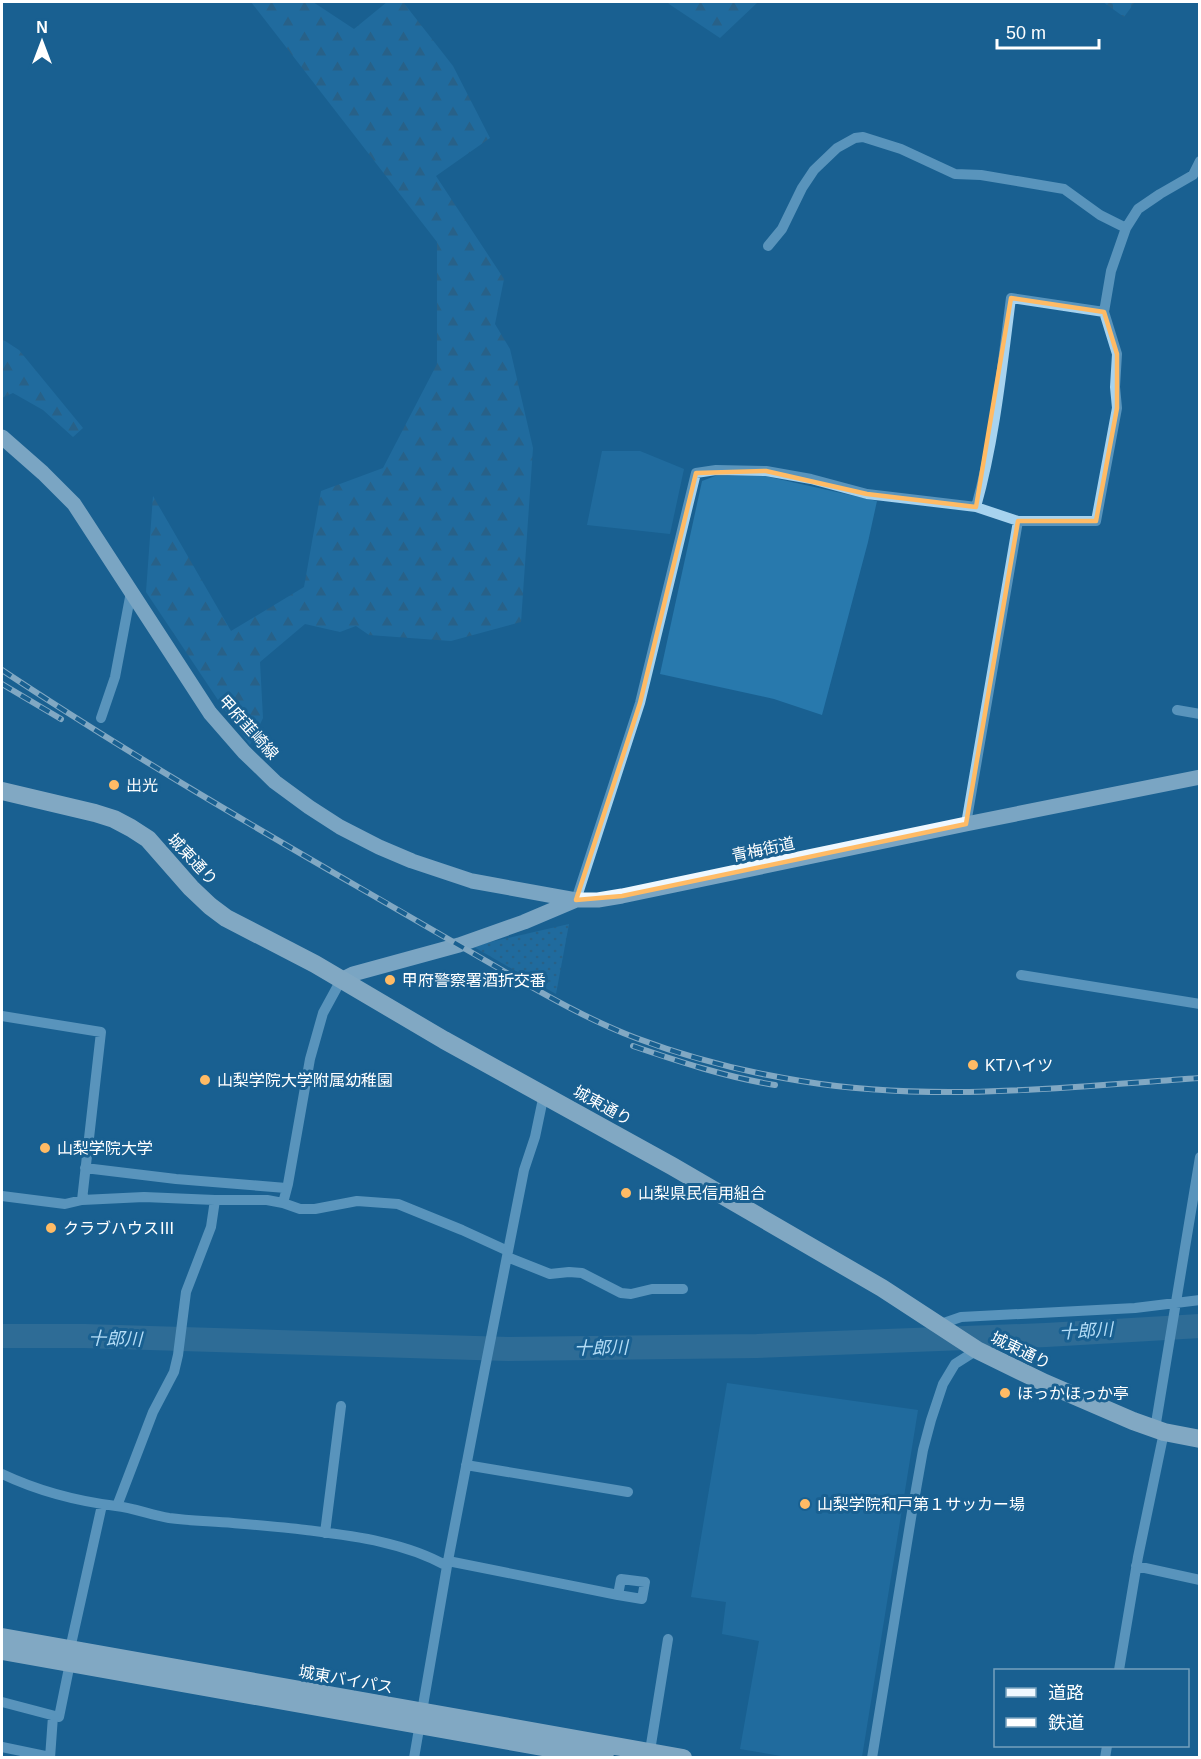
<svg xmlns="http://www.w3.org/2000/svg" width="1201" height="1759" viewBox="0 0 1201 1759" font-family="Helvetica,'Noto Sans JP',sans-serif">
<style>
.grass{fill:#2879ad}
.forest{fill:url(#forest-firs)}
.cemetery{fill:url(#cemetery-stones)}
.park{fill:url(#park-dots)}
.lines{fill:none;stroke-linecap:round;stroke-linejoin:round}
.river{stroke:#477a9c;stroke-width:24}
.minor{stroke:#a7d3ef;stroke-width:10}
.major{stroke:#eff8ff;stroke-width:15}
.highway{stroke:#fff;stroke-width:18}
.rail-casing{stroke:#fff;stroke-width:6}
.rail{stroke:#196091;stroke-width:4;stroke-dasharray:11;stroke-linecap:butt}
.marked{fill:none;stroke:#ffbb65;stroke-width:4.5;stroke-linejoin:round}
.poi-dot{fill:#ffbb65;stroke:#196091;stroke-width:2}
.labels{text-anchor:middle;stroke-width:6;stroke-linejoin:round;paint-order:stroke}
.street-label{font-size:16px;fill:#fff;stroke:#196091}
.poi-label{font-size:16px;fill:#fff;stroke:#196091;text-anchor:start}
.water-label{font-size:18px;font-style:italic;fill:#b3dcf6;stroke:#196091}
</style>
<defs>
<pattern id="forest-firs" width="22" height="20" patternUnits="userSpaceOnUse" patternTransform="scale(1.5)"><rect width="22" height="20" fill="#2879ad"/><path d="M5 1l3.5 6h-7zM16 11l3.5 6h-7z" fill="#3a627c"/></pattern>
<pattern id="cemetery-stones" width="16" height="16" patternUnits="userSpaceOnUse" patternTransform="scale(1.5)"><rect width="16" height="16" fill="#2879ad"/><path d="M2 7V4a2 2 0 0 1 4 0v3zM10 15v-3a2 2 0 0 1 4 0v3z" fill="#3a627c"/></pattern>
<pattern id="park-dots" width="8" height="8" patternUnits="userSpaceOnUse" patternTransform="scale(1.5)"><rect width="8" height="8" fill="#2879ad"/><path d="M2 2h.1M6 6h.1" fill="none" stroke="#3a627c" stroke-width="1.8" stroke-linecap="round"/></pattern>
</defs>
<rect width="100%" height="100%" fill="#196091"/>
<path class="grass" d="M 602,451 L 640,451 L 684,469 L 670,534 L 587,525 Z
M 715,476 L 765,476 L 877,501 L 868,542 L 822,715 L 774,699 L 660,674 L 702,481 Z
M 727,1383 L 918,1410 L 862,1757 L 787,1757 L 740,1749 L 759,1641 L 722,1634 L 726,1602 L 691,1597 Z"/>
<path class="forest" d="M 251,2 L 313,2 L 354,29 L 387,2 L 403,2 L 453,66 L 490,138 L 436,176 L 504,279 L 495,324 L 510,349 L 533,448 L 521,622 L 451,641 L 369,635 L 356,626 L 340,632 L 305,624 L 260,662 L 263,718 L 250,745 L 222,706 L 146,592 L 153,496 L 231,631 L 304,587 L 321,491 L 383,468 L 437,364 L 437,242 Z
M 666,2 L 758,2 L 720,38 Z
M 2,339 L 19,350 L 83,428 L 73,437 L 43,410 L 13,393 L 2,398 Z"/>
<path class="cemetery" d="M 1103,2 L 1135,2 L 1124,17 Z"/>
<path class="park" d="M 569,924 L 556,994 L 474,947 L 490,942 Z"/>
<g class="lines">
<path class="river" d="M 2,1336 L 84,1336 L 508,1349 L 757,1346 L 1046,1335 L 1200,1326"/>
<path class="minor" d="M 768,246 L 782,229 L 802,188 L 814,170 L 837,148 L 855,138 L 863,137 L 901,149 L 955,174 L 981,175 L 1064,189 L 1100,215 L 1126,228
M 976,507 C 995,439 1002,368 1011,298 L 1104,312
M 1177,710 L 1200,714
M 101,718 L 115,677 L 131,592
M 966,824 L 1018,521
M 576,900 L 640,703 L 696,473 L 716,470 L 766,471 L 811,479 L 867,494 L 976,507 L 1018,521 L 1096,521 L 1117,408 L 1115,387 L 1117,354 L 1104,312 L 1111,271 L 1126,228 L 1138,209 L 1160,194 L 1193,175 L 1200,161
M 1021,975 L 1200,1004
M 2,1016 L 101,1032 L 82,1200 L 144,1197 L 215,1200 L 267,1200 L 283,1203 L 300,1209 L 315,1209 L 357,1201 L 398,1204 L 462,1230 L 508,1251
M 85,1168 L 176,1179 L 286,1188
M 2,1196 L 65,1204 L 82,1200
M 283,1203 L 288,1184 L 310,1059 L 323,1013 L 341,980
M 507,1257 L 550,1274 L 569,1272 L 582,1273 L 621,1293 L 631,1294 L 652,1289 L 683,1289
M 938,1325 L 961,1317 L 1135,1308 L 1200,1300
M 1155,1429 L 1200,1157
M 466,1465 L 628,1492
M 2,1474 C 38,1491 76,1501 116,1506 C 134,1508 151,1515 169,1518 C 190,1521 212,1521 233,1523 C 257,1525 282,1527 306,1530 C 353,1536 405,1542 447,1566
M 117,1506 L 153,1412 L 174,1372 L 178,1355 L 186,1292 L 211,1227 L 215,1200
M 325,1533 L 341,1406
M 448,1561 L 618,1595 L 642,1599 L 645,1582 L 621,1579 L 618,1595
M 1136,1566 L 1200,1580
M 1119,1670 L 1138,1557 L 1164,1432
M 2,1702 L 59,1717 L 70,1663 L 70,1649 L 102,1505
M 2,1747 L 50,1757
M 649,1757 L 668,1639
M 50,1758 L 53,1716
M 414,1758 L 447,1566 L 484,1373 L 524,1170 L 535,1137 L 544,1094
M 872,1758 L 912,1512 L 923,1450 L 931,1420 L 943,1384 L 955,1364 L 977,1350
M 1105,1758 L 1107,1746"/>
<path class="major" d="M 2,437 L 43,473 L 74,504 L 210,713 L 244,752 L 275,782 L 309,807 L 340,827 L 379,847 L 412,861 L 472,881 L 576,900
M 341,980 L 353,974 L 459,945 L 524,922 L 576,900 L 598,900 L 622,896 L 966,824 L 1200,777"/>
<path class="highway" d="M 2,791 L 95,813 L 114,819 L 131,828 L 148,839 L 191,888 L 210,906 L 226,918 L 315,964 L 444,1040 L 672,1166 L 882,1288 L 977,1350 L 1045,1383 L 1133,1421 L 1164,1432 L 1200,1439
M 2,1637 L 683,1758
M 2,1651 L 605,1758"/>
<defs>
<path id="rail" d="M 2,670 C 118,747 239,818 360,888 C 409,916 458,945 507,973 C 549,997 591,1021 636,1038 C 689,1058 745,1072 801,1081 C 933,1103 1067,1087 1200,1078
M 2,684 L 61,719
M 633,1046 C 680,1062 726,1077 775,1085"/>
</defs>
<use href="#rail" class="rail-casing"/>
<use href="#rail" class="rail"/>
</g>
<path d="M0 0H1201V1759H0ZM 1011,298 L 1104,312 L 1117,354 L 1117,408 L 1096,521 L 1018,521 L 966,824 L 622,896 L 576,900 L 640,703 L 696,473 L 766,471 L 867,494 L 976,507 Z" fill="#196091" fill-opacity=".55" fill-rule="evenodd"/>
<path class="marked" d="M 1011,298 L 1104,312 L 1117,354 L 1117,408 L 1096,521 L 1018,521 L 966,824 L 622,896 L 576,900 L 640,703 L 696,473 L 766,471 L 867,494 L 976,507 Z"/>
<g class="poi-dot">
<circle cx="114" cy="785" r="6"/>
<circle cx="390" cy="980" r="6"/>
<circle cx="973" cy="1065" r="6"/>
<circle cx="205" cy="1080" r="6"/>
<circle cx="45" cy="1148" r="6"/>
<circle cx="626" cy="1193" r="6"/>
<circle cx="51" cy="1228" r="6"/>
<circle cx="1005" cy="1393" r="6"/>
<circle cx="805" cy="1504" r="6"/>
</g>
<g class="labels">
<g class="street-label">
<text transform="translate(249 727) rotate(48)" y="6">甲府韮崎線</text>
<text transform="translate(763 849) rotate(-12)" y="6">青梅街道</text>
<text transform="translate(193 859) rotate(47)" y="6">城東通り</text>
<text transform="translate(603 1105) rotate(29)" y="6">城東通り</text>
<text transform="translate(1021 1350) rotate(26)" y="6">城東通り</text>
<text transform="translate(346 1679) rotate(10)" y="6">城東バイパス</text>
</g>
<g class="poi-label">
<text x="126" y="791">出光</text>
<text x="402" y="986">甲府警察署酒折交番</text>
<text x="985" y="1071">KTハイツ</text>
<text x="217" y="1086">山梨学院大学附属幼稚園</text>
<text x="57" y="1154">山梨学院大学</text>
<text x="638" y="1199">山梨県民信用組合</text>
<text x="63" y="1234">クラブハウスⅢ</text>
<text x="1017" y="1399">ほっかほっか亭</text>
<text x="817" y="1510">山梨学院和戸第１サッカー場</text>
</g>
<g class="water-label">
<text transform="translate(1086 1331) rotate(-3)" y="6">十郎川</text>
<text transform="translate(115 1339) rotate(1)" y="6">十郎川</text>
<text transform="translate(601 1348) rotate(-1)" y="6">十郎川</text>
</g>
</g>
<rect width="1201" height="1759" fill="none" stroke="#ffffff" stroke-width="6"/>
<rect x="994" y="1669" width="195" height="78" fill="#196091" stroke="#75a0bd" stroke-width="1.5"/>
<rect x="1006" y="1688" width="30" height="9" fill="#eff8ff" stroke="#75a0bd" stroke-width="1.5"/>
<text x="1048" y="1699" font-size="18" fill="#ffffff">道路</text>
<rect x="1006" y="1718" width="30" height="9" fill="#ffffff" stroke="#75a0bd" stroke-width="1.5"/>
<text x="1048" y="1729" font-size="18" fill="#ffffff">鉄道</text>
<g transform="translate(42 42)" stroke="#196091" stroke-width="4.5" paint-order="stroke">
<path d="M0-4.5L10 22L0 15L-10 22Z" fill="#ffffff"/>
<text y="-9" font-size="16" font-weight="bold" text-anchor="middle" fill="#ffffff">N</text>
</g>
<path d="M997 39v9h102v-9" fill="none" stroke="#ffffff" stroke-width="3"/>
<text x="1006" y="39" font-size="18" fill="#ffffff" stroke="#196091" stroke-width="4.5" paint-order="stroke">50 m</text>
</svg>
